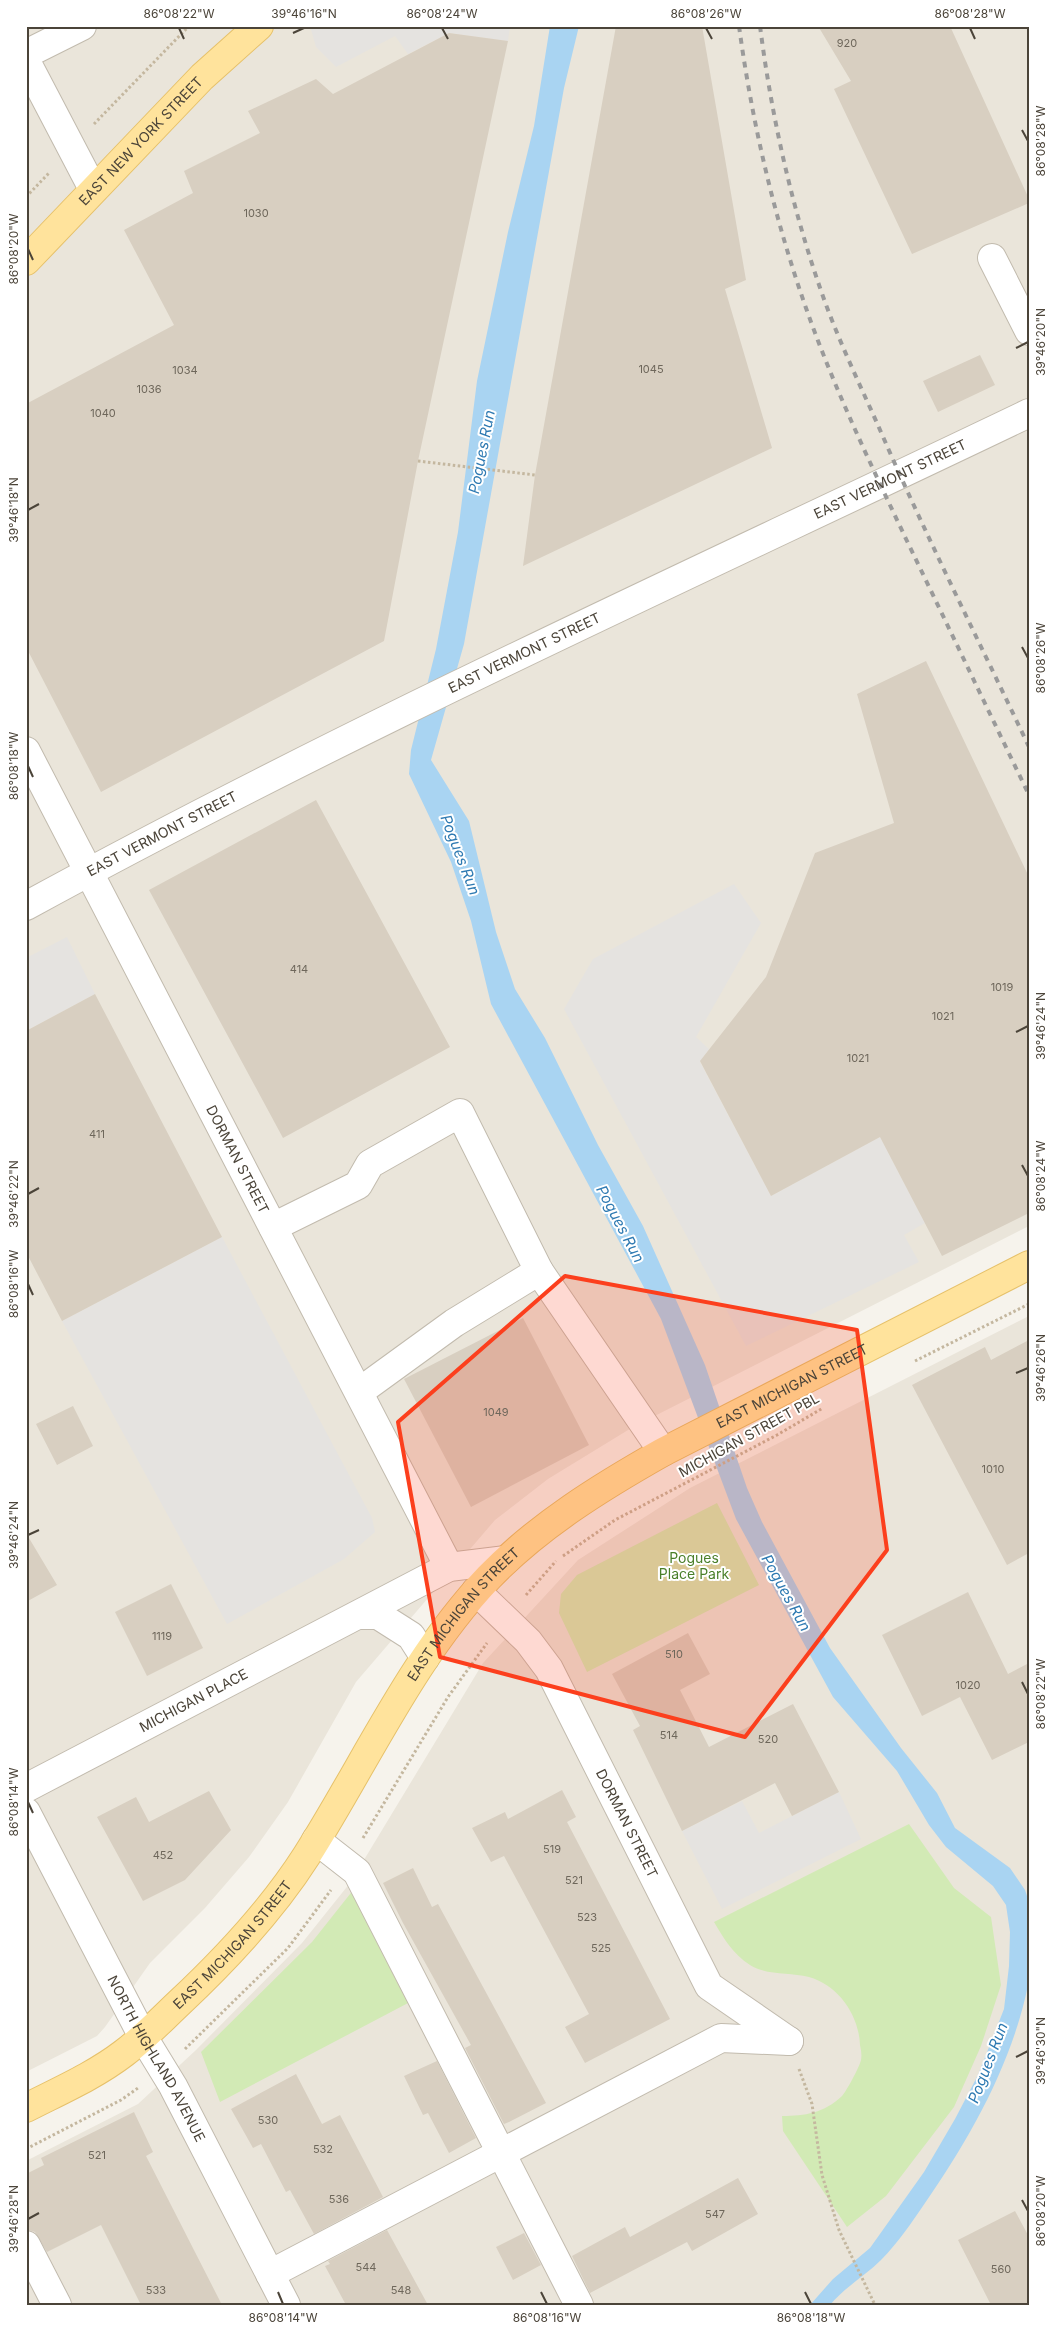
<svg xmlns="http://www.w3.org/2000/svg" width="1055" height="2331" viewBox="0 0 1055 2331" font-family="Inter,sans-serif">
<style>
.residential{fill:#eae5da}
.green{fill:#d2eab5}
.parking{fill:#e5e3e0}
.water{fill:#a9d4f2}
.building{fill:#d8cfc1}
.lines{fill:none;stroke-linecap:round;stroke-linejoin:round}
.minor-casing{stroke:#c2bbae;stroke-width:30}
.major-casing{stroke:#e6c16a;stroke-width:30}
.path{stroke:#c4b79f;stroke-width:3;stroke-dasharray:2.5 2.5;stroke-linecap:butt}
.minor{stroke:#fff;stroke-width:28}
.major{stroke:#ffe39c;stroke-width:28}
.rail{stroke:#9a9a9a;stroke-width:4;stroke-dasharray:6 6;stroke-linecap:butt}
.marked{fill:#fc3f1d;fill-opacity:0.2;stroke:#fc3f1d;stroke-width:4;stroke-linejoin:round}
.ticks{fill:none;stroke:#4b4439;stroke-width:2}
.labels{text-anchor:middle;stroke-width:4;stroke-linejoin:round;paint-order:stroke}
.number-label{font-size:11px;fill:#6e675b}
.street-label{font-size:14px;fill:#4b4439;stroke:#fff}
.park-label{font-size:14px;fill:#4a7f2a;stroke:#fff}
.water-label{font-size:15px;font-style:italic;fill:#2e7ab2;stroke:#fff}
.neatline{fill:none;stroke:#4b4439;stroke-width:2}
.ticks-label{font-size:12px;text-anchor:middle;fill:#4b4439}
</style>
<rect width="100%" height="100%" fill="#f6f3ec"/>
<path class="residential" d="M 26,26 L 1029,26 L 1029,1226 L 633,1427 L 548,1479 L 495,1520 L 356,1682 L 288,1802 L 249,1857 L 205,1908 L 150,1963 L 105,2027 L 97,2036 L 26,2072 Z
M 1029,1316 L 1029,2305 L 26,2305 L 26,2161 L 138,2104 L 196,2050 L 302,1943 L 350,1883 L 483,1663 L 578,1560 L 690,1488 Z"/>
<path class="green" d="M 717,1503 L 759,1585 L 587,1672 L 559,1613 L 561,1594 L 577,1575 Z
M 909,1824 L 954,1888 L 991,1917 L 1001,1985 L 981,2046 L 954,2107 L 886,2196 L 847,2227 L 783,2131 L 782,2116 C 805,2116 824,2113 842,2096 C 846,2092 860,2066 861,2060 C 862,2055 861,2050 860,2045 C 859,2015 838,1985 809,1977 C 789,1972 768,1976 750,1965 C 733,1954 724,1939 714,1922 Z
M 354,1889 L 410,2002 L 220,2102 L 201,2052 L 312,1942 Z"/>
<path class="parking" d="M 310,26 L 510,26 L 508,41 L 449,33 L 408,54 L 395,36 L 336,67 L 316,47 Z
M 734,884 L 761,923 L 696,1037 L 709,1049 L 700,1062 L 771,1196 L 880,1137 L 925,1223 L 904,1235 L 919,1262 L 746,1346 L 564,1009 L 593,959 Z
M 67,937 L 95,994 L 26,1031 L 26,958 Z
M 222,1237 L 372,1518 L 375,1532 L 344,1559 L 227,1624 L 62,1321 Z
M 839,1792 L 861,1839 L 722,1909 L 682,1831 L 742,1801 L 759,1833 Z"/>
<path class="water" d="M 550,26 L 579,26 L 564,88 L 464,644 L 431,760 L 469,821 L 496,932 L 515,989 L 545,1038 L 598,1145 L 643,1226 L 705,1365 L 747,1488 L 762,1522 L 830,1648 L 901,1748 L 937,1793 L 955,1828 L 1010,1868 L 1025,1890 L 1029,1902 C 1029,1925 1033,1965 1028,1985 C 1012,2064 970,2138 925,2203 C 912,2222 898,2243 881,2260 C 865,2276 845,2287 830,2305 L 810,2305 L 833,2279 L 870,2248 L 924,2172 L 955,2119 L 978,2075 L 1004,2009 L 1009,1966 L 1010,1932 L 1006,1905 L 993,1886 L 946,1847 L 929,1825 L 897,1771 L 833,1697 L 736,1519 L 661,1319 L 491,1004 L 471,921 L 451,862 L 409,774 L 411,750 L 436,649 L 458,532 L 477,381 L 508,232 L 534,126 Z"/>
<path class="building" d="M 616,26 L 702,26 L 746,280 L 725,289 L 772,448 L 523,566 L 535,475 Z
M 818,26 L 950,26 L 1029,199 L 1029,203 L 912,254 L 834,89 L 851,81 Z
M 449,33 L 508,41 L 418,461 L 384,641 L 101,792 L 26,647 L 26,404 L 174,325 L 124,230 L 193,193 L 184,171 L 260,133 L 248,111 L 316,79 L 333,94 Z
M 980,355 L 995,385 L 938,412 L 923,381 Z
M 926,661 L 1029,877 L 1029,1213 L 942,1256 L 880,1137 L 771,1196 L 700,1061 L 766,977 L 815,853 L 894,823 L 857,694 Z
M 316,800 L 450,1047 L 283,1138 L 149,890 Z
M 95,994 L 222,1237 L 62,1321 L 26,1252 L 26,1031 Z
M 523,1318 L 589,1445 L 471,1507 L 404,1379 Z
M 1029,1340 L 1029,1553 L 1007,1565 L 912,1385 L 985,1347 L 991,1360 Z
M 73,1406 L 93,1446 L 57,1465 L 36,1424 Z
M 26,1533 L 57,1585 L 26,1602 Z
M 171,1584 L 203,1648 L 147,1676 L 115,1612 Z
M 968,1592 L 1008,1674 L 1029,1663 L 1029,1742 L 992,1760 L 960,1697 L 922,1716 L 882,1635 Z
M 688,1633 L 710,1674 L 680,1690 L 709,1747 L 793,1704 L 839,1792 L 792,1816 L 775,1783 L 682,1831 L 633,1730 L 640,1726 L 612,1674 Z
M 562,1790 L 576,1817 L 567,1822 L 670,2019 L 585,2063 L 565,2027 L 589,2014 L 504,1856 L 491,1862 L 472,1828 L 505,1812 L 508,1819 Z
M 209,1791 L 231,1830 L 185,1880 L 143,1901 L 97,1817 L 136,1797 L 149,1822 Z
M 413,1868 L 432,1907 L 438,1904 L 546,2103 L 509,2122 L 504,2124 L 465,2048 L 471,2045 L 403,1923 L 383,1883 Z
M 437,2061 L 476,2138 L 449,2153 L 428,2113 L 423,2115 L 404,2076 Z
M 296,2074 L 322,2124 L 340,2115 L 383,2197 L 314,2234 L 290,2190 L 286,2192 L 261,2144 L 253,2148 L 231,2109 Z
M 134,2112 L 153,2152 L 146,2156 L 222,2305 L 141,2305 L 101,2225 L 47,2252 L 35,2232 L 26,2229 L 26,2174 L 44,2165 L 41,2158 Z
M 738,2178 L 758,2214 L 692,2251 L 687,2242 L 590,2293 L 572,2256 L 625,2227 L 630,2237 Z
M 1015,2211 L 1029,2237 L 1029,2305 L 991,2305 L 958,2240 Z
M 387,2230 L 428,2305 L 346,2305 L 325,2266 L 330,2264 L 328,2261 Z
M 524,2233 L 541,2265 L 513,2280 L 496,2247 Z"/>
<g class="lines">
<defs>
<g id="minor">
<path d="M 26,54 L 82,26"/>
<path d="M 26,61 L 93,189"/>
<path d="M 992,258 L 1029,331"/>
<path id="s1" d="M 26,751 L 449,1567"/>
<path id="s2" d="M 26,906 C 353,727 693,574 1029,413"/>
<path d="M 273,1227 L 358,1185 L 370,1164 L 460,1113 L 539,1271"/>
<path d="M 359,1392 L 454,1323 L 539,1271 L 663,1452"/>
<path id="s3" d="M 476,1591 L 528,1641 L 549,1669 L 709,1986 L 789,2041"/>
<path d="M 360,1615 L 378,1615 L 411,1636 L 425,1658"/>
<path id="s4" d="M 26,1788 L 449,1567 L 506,1560"/>
<path id="s5" d="M 26,1812 L 143,2037 L 173,2086 L 286,2305"/>
<path d="M 316,1840 L 357,1872 L 579,2305"/>
<path d="M 26,2245 L 57,2305"/>
<path d="M 270,2274 L 721,2038 L 789,2041"/>
</g>
<g id="major">
<path id="s6" d="M 26,261 L 202,77 L 259,26"/>
<path id="s7" d="M 26,2108 C 59,2091 94,2076 124,2053 C 144,2038 161,2020 179,2003 C 227,1958 272,1910 307,1855 C 366,1762 412,1658 489,1577 C 538,1526 601,1487 663,1452 L 1029,1265"/>
</g>
</defs>
<use href="#minor" class="minor-casing"/>
<use href="#major" class="major-casing"/>
<path class="path" d="M 94,124 L 189,26
M 26,197 L 49,173
M 418,461 L 535,475
M 915,1361 L 1029,1304
M 563,1556 L 615,1520 L 777,1435 L 823,1408
M 526,1595 L 556,1561
M 363,1838 L 448,1697 L 487,1643
M 185,2049 L 288,1948 L 331,1890
M 799,2069 L 812,2104 L 822,2175 L 839,2230 L 875,2305
M 26,2149 L 121,2100 L 138,2088"/>
<use href="#minor" class="minor"/>
<use href="#major" class="major"/>
<path class="rail" d="M 739,26 C 752,122 774,217 806,308 C 834,388 871,465 907,541 C 948,626 988,710 1029,795
M 760,26 C 772,120 793,213 825,302 C 840,343 859,383 877,423 C 924,532 978,639 1029,747"/>
</g>
<path class="marked" d="M 565,1276 L 857,1330 L 887,1550 L 745,1737 L 440,1657 L 398,1422 Z"/>
<path class="ticks" d="M 179,28 L 184,39M 442,28 L 448,39M 706,28 L 712,39M 970,28 L 975,39M 293,33 L 304,28M 1022,130 L 1028,141M 28,249 L 33,260M 1016,348 L 1028,342M 28,510 L 39,504M 1022,647 L 1028,658M 28,766 L 33,777M 1016,1032 L 1028,1026M 1022,1165 L 1028,1176M 28,1194 L 39,1188M 28,1284 L 33,1295M 1016,1373 L 1028,1368M 28,1535 L 39,1530M 1022,1682 L 1028,1694M 28,1802 L 33,1813M 1016,2057 L 1028,2051M 1022,2200 L 1028,2211M 28,2219 L 39,2213M 278,2292 L 283,2304M 541,2292 L 547,2304M 805,2292 L 811,2304"/>
<g class="labels">
<g class="number-label">
<text x="847" y="47">920</text>
<text x="256" y="217">1030</text>
<text x="651" y="373">1045</text>
<text x="185" y="374">1034</text>
<text x="149" y="393">1036</text>
<text x="103" y="417">1040</text>
<text x="299" y="973">414</text>
<text x="1002" y="991">1019</text>
<text x="943" y="1020">1021</text>
<text x="858" y="1062">1021</text>
<text x="97" y="1138">411</text>
<text x="496" y="1416">1049</text>
<text x="993" y="1473">1010</text>
<text x="162" y="1640">1119</text>
<text x="674" y="1658">510</text>
<text x="968" y="1689">1020</text>
<text x="669" y="1739">514</text>
<text x="768" y="1743">520</text>
<text x="552" y="1853">519</text>
<text x="163" y="1859">452</text>
<text x="574" y="1884">521</text>
<text x="587" y="1921">523</text>
<text x="601" y="1952">525</text>
<text x="268" y="2124">530</text>
<text x="323" y="2153">532</text>
<text x="97" y="2159">521</text>
<text x="339" y="2203">536</text>
<text x="715" y="2218">547</text>
<text x="366" y="2271">544</text>
<text x="1001" y="2273">560</text>
<text x="156" y="2294">533</text>
<text x="401" y="2294">548</text>
</g>
<g class="street-label">
<text dy="5" stroke="none"><textPath href="#s6" startOffset="166">EAST NEW YORK STREET</textPath></text>
<text dy="5" stroke="none"><textPath href="#s2" startOffset="964">EAST VERMONT STREET</textPath></text>
<text dy="5" stroke="none"><textPath href="#s2" startOffset="559">EAST VERMONT STREET</textPath></text>
<text dy="5" stroke="none"><textPath href="#s2" startOffset="154">EAST VERMONT STREET</textPath></text>
<text dy="5" stroke="none"><textPath href="#s1" startOffset="460">DORMAN STREET</textPath></text>
<text dy="5" stroke="none"><textPath href="#s7" startOffset="1076">EAST MICHIGAN STREET</textPath></text>
<text transform="translate(749 1435) rotate(-29)" y="5">MICHIGAN STREET PBL</text>
<text dy="5" stroke="none"><textPath href="#s7" startOffset="671">EAST MICHIGAN STREET</textPath></text>
<text dy="5" stroke="none"><textPath href="#s4" startOffset="189">MICHIGAN PLACE</textPath></text>
<text dy="5" stroke="none"><textPath href="#s3" startOffset="280">DORMAN STREET</textPath></text>
<text dy="5" stroke="none"><textPath href="#s7" startOffset="266">EAST MICHIGAN STREET</textPath></text>
<text dy="5" stroke="none"><textPath href="#s5" startOffset="279">NORTH HIGHLAND AVENUE</textPath></text>
</g>
<g class="park-label">
<text x="694" y="1563">Pogues<tspan x="694" dy="16">Place Park</tspan></text>
</g>
<g class="water-label">
<text transform="translate(482 452) rotate(-79)" y="5">Pogues Run</text>
<text transform="translate(460 855) rotate(69)" y="5">Pogues Run</text>
<text transform="translate(620 1224) rotate(62)" y="5">Pogues Run</text>
<text transform="translate(786 1593) rotate(61)" y="5">Pogues Run</text>
<text transform="translate(988 2063) rotate(-69)" y="5">Pogues Run</text>
</g>
</g>
<rect width="1055" height="2331" fill="none" stroke="#ffffff" stroke-width="55"/>
<rect x="28" y="28" width="1000" height="2276" class="neatline"/>
<g class="ticks-label">
<text x="179" y="18">86°08'22"W</text>
<text x="304" y="18">39°46'16"N</text>
<text x="442" y="18">86°08'24"W</text>
<text x="706" y="18">86°08'26"W</text>
<text x="970" y="18">86°08'28"W</text>
<text transform="translate(1041 141) rotate(-90)" y="4">86°08'28"W</text>
<text transform="translate(14 249) rotate(-90)" y="4">86°08'20"W</text>
<text transform="translate(1041 342) rotate(-90)" y="4">39°46'20"N</text>
<text transform="translate(14 510) rotate(-90)" y="4">39°46'18"N</text>
<text transform="translate(1041 658) rotate(-90)" y="4">86°08'26"W</text>
<text transform="translate(14 766) rotate(-90)" y="4">86°08'18"W</text>
<text transform="translate(1041 1026) rotate(-90)" y="4">39°46'24"N</text>
<text transform="translate(1041 1176) rotate(-90)" y="4">86°08'24"W</text>
<text transform="translate(14 1194) rotate(-90)" y="4">39°46'22"N</text>
<text transform="translate(14 1284) rotate(-90)" y="4">86°08'16"W</text>
<text transform="translate(1041 1368) rotate(-90)" y="4">39°46'26"N</text>
<text transform="translate(14 1535) rotate(-90)" y="4">39°46'24"N</text>
<text transform="translate(1041 1694) rotate(-90)" y="4">86°08'22"W</text>
<text transform="translate(14 1802) rotate(-90)" y="4">86°08'14"W</text>
<text transform="translate(1041 2051) rotate(-90)" y="4">39°46'30"N</text>
<text transform="translate(1041 2211) rotate(-90)" y="4">86°08'20"W</text>
<text transform="translate(14 2219) rotate(-90)" y="4">39°46'28"N</text>
<text x="283" y="2322">86°08'14"W</text>
<text x="547" y="2322">86°08'16"W</text>
<text x="811" y="2322">86°08'18"W</text>
</g>
</svg>
